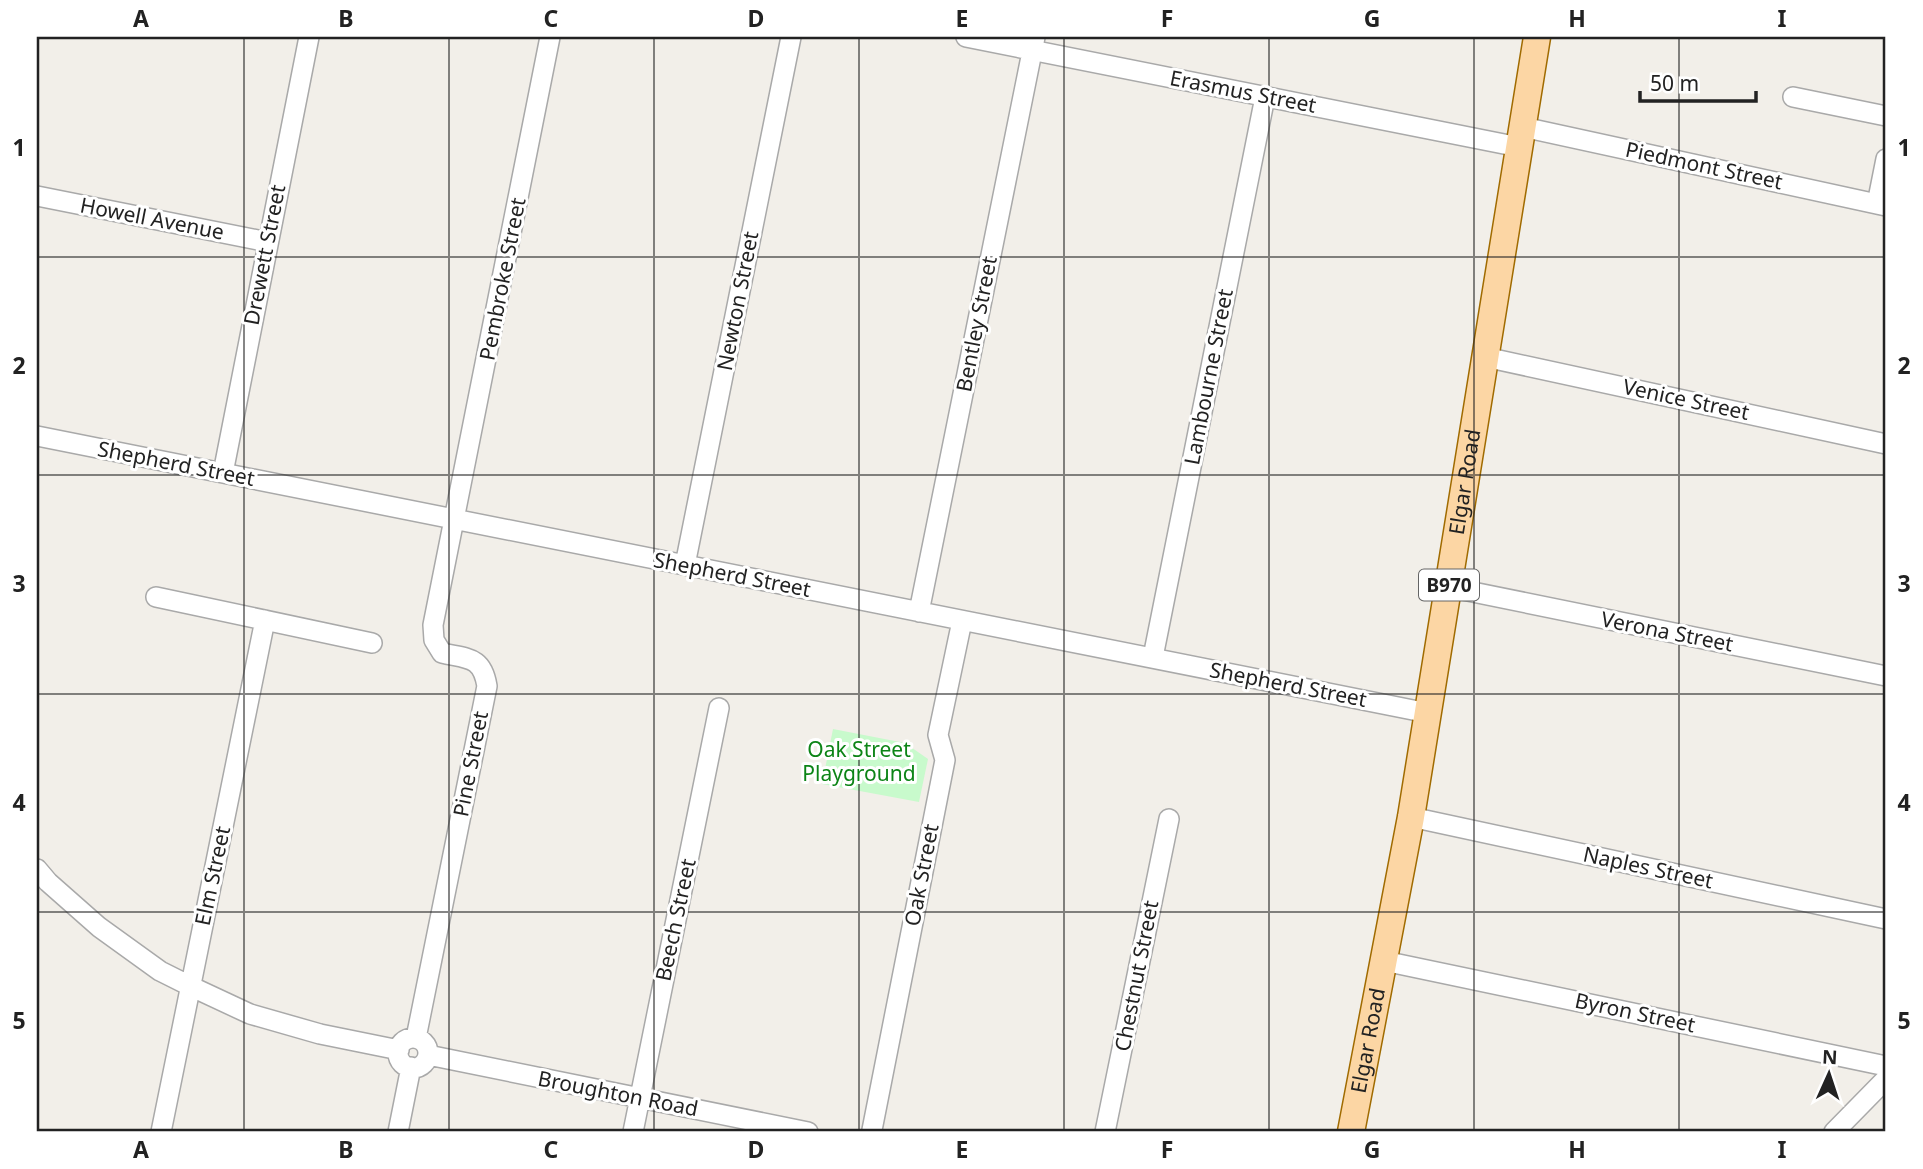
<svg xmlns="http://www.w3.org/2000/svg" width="1923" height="1169" viewBox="0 0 1923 1169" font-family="'Noto Sans',sans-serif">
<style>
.park{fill:#c8facc}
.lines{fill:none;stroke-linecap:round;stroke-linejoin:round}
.minor-casing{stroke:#a9a9a9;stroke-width:22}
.major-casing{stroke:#a06b00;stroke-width:29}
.minor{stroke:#fff;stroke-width:19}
.major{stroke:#fcd6a4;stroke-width:26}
.grid{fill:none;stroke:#222;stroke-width:2;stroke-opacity:0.55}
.labels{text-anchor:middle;stroke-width:6;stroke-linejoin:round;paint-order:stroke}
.shield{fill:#fff;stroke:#646464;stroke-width:2}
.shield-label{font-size:19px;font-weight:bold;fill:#222}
.street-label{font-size:21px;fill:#222;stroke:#fff}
.park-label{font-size:21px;fill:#0c8416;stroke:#fff}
.neatline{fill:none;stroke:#222;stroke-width:2.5}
.grid-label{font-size:23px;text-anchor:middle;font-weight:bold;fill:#222}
</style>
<rect width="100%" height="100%" fill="#f2efe9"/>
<path class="park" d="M 833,729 L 905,743 L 928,759 L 919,802 L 822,784 Z"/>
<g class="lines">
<defs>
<path id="minor" d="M 966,37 L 1519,147
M 1793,97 L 1886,116
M 1523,127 L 1886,206
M 37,196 L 268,242
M 1877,204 L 1886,159
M 1485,357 L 1886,444
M 37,436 L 1428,713
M 223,473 L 309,37
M 685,565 L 791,37
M 1448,587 L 1886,676
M 156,597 L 372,643
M 919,612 L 1035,37
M 1153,657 L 1265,97
M 1411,817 L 1886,919
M 37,869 L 48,882 L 99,927 L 160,971 L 190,986 L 250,1014 L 320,1034 L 399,1050
M 1384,961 L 1886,1066
M 416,1038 L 487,686 C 482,656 468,659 442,653 L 434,640 L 433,625 L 550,37
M398 1053a15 15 0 1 1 30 0a15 15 0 1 1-30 0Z
M 428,1055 L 808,1132
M 872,1130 L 945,760 L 938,735 L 962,621
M 161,1132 L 265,620
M 398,1132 L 411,1067
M 633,1132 L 719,708
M 1105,1132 L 1169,819
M 1834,1132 L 1886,1079"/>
<g id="major">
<path id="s1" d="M 1351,1132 L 1411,817 L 1537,37"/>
</g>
</defs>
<use href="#minor" class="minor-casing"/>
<use href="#major" class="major-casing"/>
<use href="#minor" class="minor"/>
<use href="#major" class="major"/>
</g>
<path class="grid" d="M 244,37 L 244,1132M 449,37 L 449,1132M 654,37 L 654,1132M 859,37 L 859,1132M 1064,37 L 1064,1132M 1269,37 L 1269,1132M 1474,37 L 1474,1132M 1679,37 L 1679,1132M 37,257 L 1886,257M 37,475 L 1886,475M 37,694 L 1886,694M 37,912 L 1886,912"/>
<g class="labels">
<rect class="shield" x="1419" y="569.5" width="60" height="31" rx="5"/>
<g class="shield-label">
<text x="1449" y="592">B970</text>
</g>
<g class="street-label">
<text transform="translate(1243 92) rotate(11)" y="7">Erasmus Street</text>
<text transform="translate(1704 166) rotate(12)" y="7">Piedmont Street</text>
<text transform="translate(152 219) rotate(11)" y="7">Howell Avenue</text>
<text transform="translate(265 255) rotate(-79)" y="7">Drewett Street</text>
<text transform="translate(503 279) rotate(-79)" y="7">Pembroke Street</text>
<text transform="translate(738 301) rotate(-79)" y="7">Newton Street</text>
<text transform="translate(977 324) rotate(-79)" y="7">Bentley Street</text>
<text transform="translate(1209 377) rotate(-79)" y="7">Lambourne Street</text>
<text transform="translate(1686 400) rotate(12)" y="7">Venice Street</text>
<text transform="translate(176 464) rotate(11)" y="7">Shepherd Street</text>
<text dy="7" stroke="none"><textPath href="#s1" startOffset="660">Elgar Road</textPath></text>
<text transform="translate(732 575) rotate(11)" y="7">Shepherd Street</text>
<text transform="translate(1667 632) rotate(11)" y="7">Verona Street</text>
<text transform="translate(1288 685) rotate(11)" y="7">Shepherd Street</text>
<text transform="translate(471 764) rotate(-79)" y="7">Pine Street</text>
<text transform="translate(1648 868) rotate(12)" y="7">Naples Street</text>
<text transform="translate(922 875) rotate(-79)" y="7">Oak Street</text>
<text transform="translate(213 876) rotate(-78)" y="7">Elm Street</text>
<text transform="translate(676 920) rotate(-78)" y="7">Beech Street</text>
<text transform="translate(1137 976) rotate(-79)" y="7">Chestnut Street</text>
<text transform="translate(1635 1013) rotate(12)" y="7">Byron Street</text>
<text dy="7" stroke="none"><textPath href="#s1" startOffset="93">Elgar Road</textPath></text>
<text transform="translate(618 1094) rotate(11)" y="7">Broughton Road</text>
</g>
<g class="park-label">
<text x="859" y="757">Oak Street<tspan x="859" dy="24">Playground</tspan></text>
</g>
</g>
<rect width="1923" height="1169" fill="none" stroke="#ffffff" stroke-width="77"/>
<g transform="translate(1829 1074) rotate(3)" stroke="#ffffff" stroke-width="5" paint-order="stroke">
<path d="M0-5L12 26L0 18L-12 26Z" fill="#222222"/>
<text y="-10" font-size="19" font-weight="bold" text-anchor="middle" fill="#222222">N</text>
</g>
<path d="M1640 91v10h116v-10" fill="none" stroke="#222222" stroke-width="3.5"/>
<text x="1650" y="91" font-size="21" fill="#222222" stroke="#ffffff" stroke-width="5" paint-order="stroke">50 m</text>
<rect x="38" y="38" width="1846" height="1092" class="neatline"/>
<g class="grid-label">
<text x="141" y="27">A</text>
<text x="346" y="27">B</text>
<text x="551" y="27">C</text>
<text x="756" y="27">D</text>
<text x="962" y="27">E</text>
<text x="1167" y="27">F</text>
<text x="1372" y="27">G</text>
<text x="1577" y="27">H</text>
<text x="1782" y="27">I</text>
<text x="19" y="156">1</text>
<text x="1904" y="156">1</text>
<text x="19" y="374">2</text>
<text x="1904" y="374">2</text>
<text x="19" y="592">3</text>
<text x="1904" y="592">3</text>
<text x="19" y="811">4</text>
<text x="1904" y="811">4</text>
<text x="19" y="1029">5</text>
<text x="1904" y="1029">5</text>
<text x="141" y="1158">A</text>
<text x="346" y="1158">B</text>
<text x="551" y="1158">C</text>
<text x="756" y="1158">D</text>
<text x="962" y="1158">E</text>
<text x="1167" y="1158">F</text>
<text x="1372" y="1158">G</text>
<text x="1577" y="1158">H</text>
<text x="1782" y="1158">I</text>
</g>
</svg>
